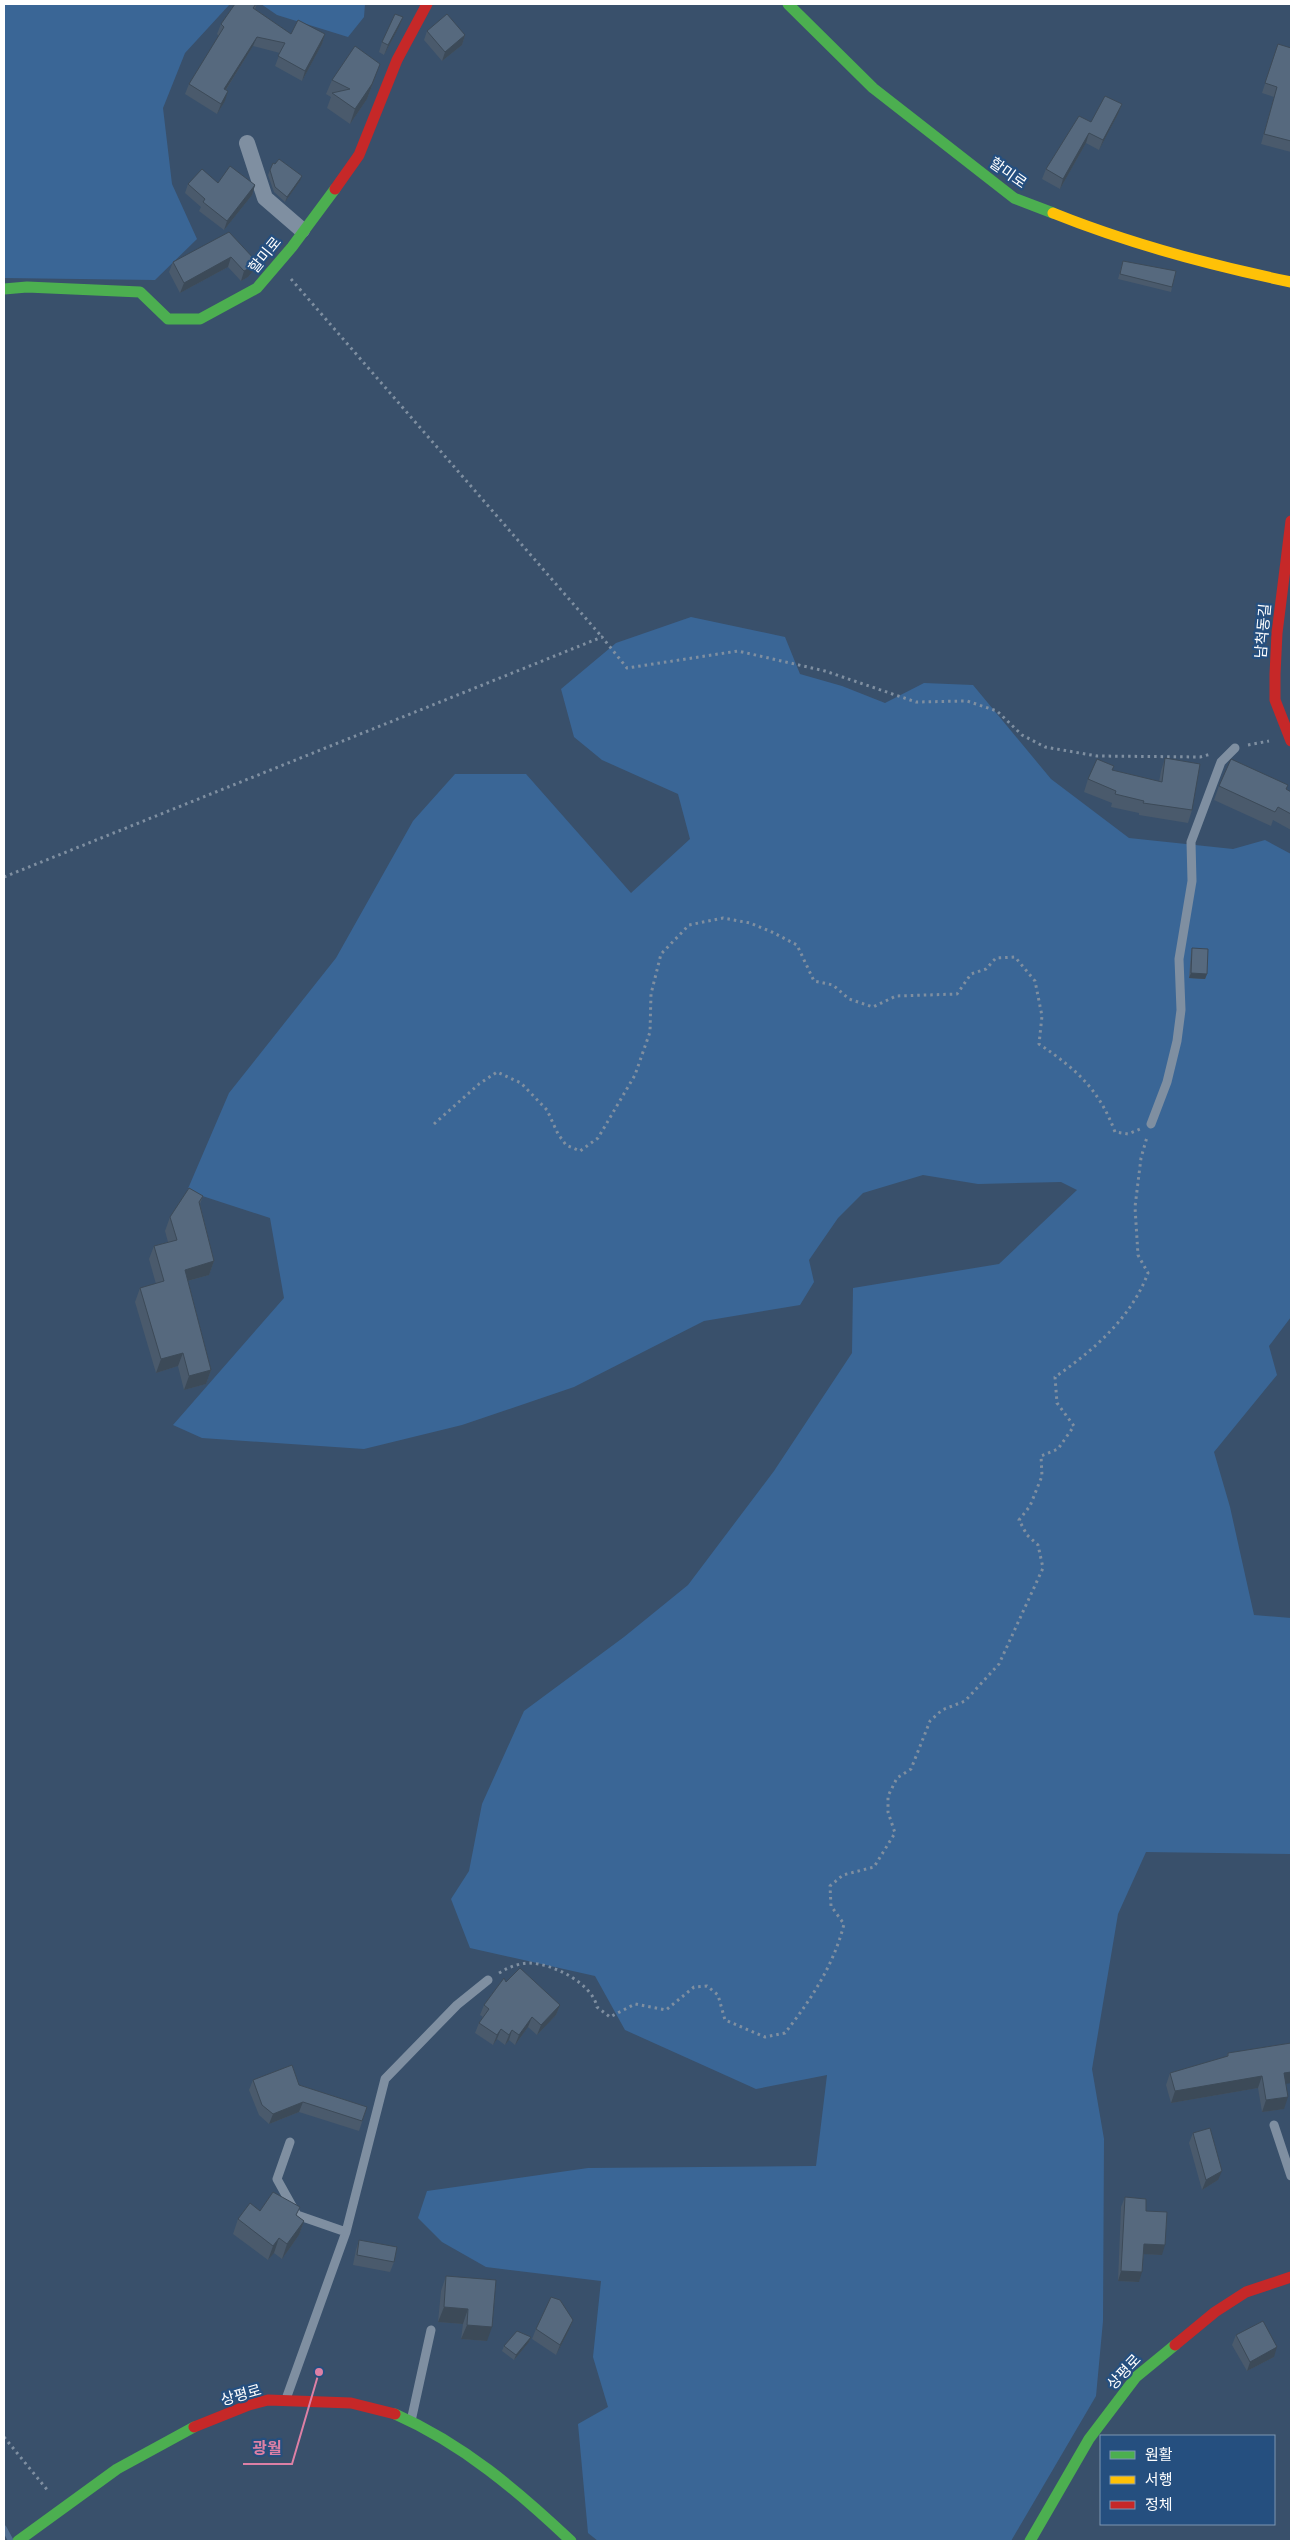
<svg xmlns="http://www.w3.org/2000/svg" width="1295" height="2545" viewBox="0 0 1295 2545" font-family="'PT Sans','Noto Sans KR',sans-serif">
<style>
.green{fill:#3a6696}
.lines{fill:none;stroke-linecap:round;stroke-linejoin:round}
.stream{stroke:#506d8f;stroke-width:5.5}
.path{stroke:#7f8fa1;stroke-width:3;stroke-dasharray:2.5 4;stroke-linecap:butt}
.lane{stroke:#7f8fa1;stroke-width:9}
.street{stroke:#7f8fa1;stroke-width:16}
.fast{stroke:#4caf50;stroke-width:11}
.slow{stroke:#ffc107;stroke-width:11}
.jam{stroke:#c62828;stroke-width:11}
.wall{fill:#4a5a6c}
.shaded-wall{fill:#3c4a58}
.building{fill:#56697e;stroke:#3c4a58}
.labels{text-anchor:middle;stroke-width:4.5;stroke-linejoin:round;paint-order:stroke}
.street-label{font-size:15px;fill:#fff;stroke:#254f7f}
.leader{fill:none;stroke:#dd80a5;stroke-width:2}
.callout-dot{fill:#dd80a5;stroke:#254f7f;stroke-width:2}
.callout-label{font-size:16px;text-anchor:middle;font-weight:bold;fill:#dd80a5;stroke:#254f7f;stroke-width:4.5;stroke-linejoin:round;paint-order:stroke}
</style>
<rect width="100%" height="100%" fill="#39506b"/>
<path class="green" d="M 4,4 L 230,4 L 185,53 L 163,108 L 172,184 L 197,239 L 155,280 L 4,278 Z
M 261,4 L 365,4 L 364,17 L 348,37 L 277,15 Z
M 691,617 L 785,637 L 800,674 L 842,686 L 885,703 L 924,683 L 973,685 L 1051,779 L 1129,838 L 1233,849 L 1265,840 L 1291,854 L 1291,1317 L 1269,1346 L 1277,1375 L 1214,1452 L 1230,1507 L 1254,1615 L 1291,1618 L 1291,1854 L 1146,1852 L 1118,1914 L 1092,2069 L 1104,2139 L 1103,2321 L 1096,2396 L 1011,2541 L 598,2541 L 588,2533 L 578,2424 L 608,2407 L 593,2357 L 601,2281 L 486,2267 L 442,2242 L 418,2218 L 427,2191 L 588,2168 L 816,2166 L 827,2075 L 756,2089 L 625,2030 L 595,1976 L 470,1948 L 451,1899 L 469,1871 L 482,1804 L 524,1711 L 624,1637 L 688,1585 L 774,1471 L 852,1353 L 853,1288 L 999,1264 L 1077,1190 L 1061,1182 L 978,1184 L 923,1175 L 863,1193 L 838,1218 L 809,1260 L 814,1282 L 800,1305 L 704,1321 L 574,1387 L 462,1425 L 364,1449 L 202,1438 L 173,1425 L 284,1298 L 270,1218 L 187,1191 L 229,1093 L 336,958 L 413,821 L 455,774 L 526,774 L 631,893 L 690,839 L 678,794 L 602,760 L 574,737 L 561,689 L 616,643 Z"/>
<g class="lines">
<path class="stream" d="M 4,2528 L 11,2541"/>
<path class="path" d="M 291,279 L 602,637
M 1248,745 L 1269,741
M 4,877 L 602,637 L 627,668 L 738,651 L 825,671 L 916,702 L 967,701 L 997,711 L 1022,735 L 1045,747 L 1097,756 L 1200,757 L 1211,754
M 434,1124 L 479,1084 L 497,1072 L 521,1083 L 547,1110 L 558,1134 L 566,1145 L 580,1151 L 598,1138 L 635,1075 L 650,1032 L 651,994 L 661,954 L 689,925 L 723,918 L 750,923 L 772,932 L 797,945 L 814,981 L 833,985 L 849,999 L 873,1007 L 896,996 L 957,994 L 971,974 L 986,969 L 996,958 L 1015,957 L 1035,981 L 1042,1016 L 1039,1044 C 1076,1069 1099,1089 1115,1132 L 1128,1134 L 1140,1129
M 499,1973 C 509,1967 517,1964 528,1963 C 552,1963 592,1983 597,2007 L 610,2017 L 635,2004 L 666,2010 L 694,1987 L 707,1986 L 718,1995 L 725,2020 L 765,2037 L 785,2033 C 810,2001 834,1965 844,1924 L 831,1906 L 830,1886 L 843,1875 L 874,1867 L 895,1833 L 888,1812 L 888,1796 L 897,1778 L 911,1769 L 930,1721 L 942,1710 L 965,1701 L 999,1664 L 1043,1568 L 1038,1545 L 1027,1535 L 1019,1520 L 1030,1506 L 1042,1476 L 1041,1456 L 1058,1449 L 1074,1426 L 1057,1403 L 1055,1377 C 1094,1350 1131,1318 1148,1273 L 1138,1255 L 1135,1207 L 1141,1158 L 1147,1137
M 4,2437 L 49,2492"/>
<path class="lane" d="M 1151,1124 L 1167,1082 L 1177,1041 L 1181,1010 L 1179,959 L 1192,881 L 1191,842 L 1221,762 L 1235,748
M 1274,2125 L 1291,2176
M 290,2142 L 277,2179 L 297,2215 L 346,2232
M 286,2399 L 346,2232 L 385,2079 L 457,2005 L 488,1980
M 411,2421 L 431,2330"/>
<path class="street" d="M 247,143 L 265,198 L 302,230"/>
<path class="fast" d="M 788,4 L 873,88 L 1014,198 L 1053,213
M 4,289 L 27,287 L 140,292 L 168,319 L 200,319 L 257,288 L 292,247 L 335,189
M 395,2414 C 463,2444 518,2491 571,2541
M 18,2541 L 117,2469 L 194,2427
M 1030,2541 L 1089,2439 L 1136,2377 L 1175,2345"/>
<path class="slow" d="M 1053,213 C 1130,244 1209,265 1291,282"/>
<path class="jam" d="M 335,189 L 359,155 L 397,60 L 427,4
M 1291,521 L 1277,633 L 1275,674 L 1275,700 L 1291,741
M 1175,2345 L 1215,2312 L 1246,2292 L 1291,2277
M 194,2427 L 249,2405 L 268,2400 L 351,2403 L 395,2414"/>
</g>
<path class="wall" d="M 235,4 L 257,4 L 255,9 L 291,34 L 325,34 L 322,44 L 302,81 L 275,66 L 280,53 L 253,46 L 226,90 L 225,101 L 217,114 L 185,94 L 189,84 L 219,36 L 217,34 L 221,24 Z
M 403,17 L 399,27 L 384,55 L 379,52 L 382,42 Z
M 427,31 L 465,35 L 462,45 L 442,61 L 424,40 Z
M 1291,48 L 1291,152 L 1261,144 L 1274,97 L 1262,93 L 1275,53 Z
M 375,78 L 367,99 L 350,124 L 327,108 L 331,97 L 326,94 L 332,80 Z
M 1122,104 L 1118,114 L 1099,150 L 1086,143 L 1060,189 L 1042,179 L 1046,169 Z
M 273,163 L 300,181 L 285,202 L 274,192 L 268,175 Z
M 218,183 L 255,185 L 252,195 L 224,230 L 199,211 L 201,207 L 185,193 L 188,184 Z
M 229,232 L 257,262 L 253,271 L 248,277 L 241,281 L 228,267 L 180,293 L 169,272 L 173,262 Z
M 1123,261 L 1172,287 L 1171,292 L 1118,279 Z
M 1165,758 L 1192,810 L 1188,823 L 1139,815 L 1139,813 L 1111,807 L 1112,803 L 1084,792 L 1088,779 L 1112,770 L 1159,782 L 1161,771 Z
M 1219,786 L 1286,790 L 1291,792 L 1291,830 L 1273,820 L 1271,826 L 1214,800 Z
M 1192,948 L 1207,974 L 1205,979 L 1189,978 L 1191,953 Z
M 203,1196 L 200,1204 L 214,1261 L 209,1275 L 188,1281 L 211,1370 L 206,1384 L 184,1390 L 178,1366 L 156,1373 L 135,1302 L 140,1288 L 156,1284 L 149,1259 L 154,1246 L 168,1242 L 165,1231 L 170,1217 Z
M 506,1982 L 560,2005 L 556,2015 L 537,2035 L 528,2027 L 515,2045 L 509,2040 L 505,2045 L 497,2039 L 493,2045 L 475,2033 L 479,2023 L 483,2017 L 480,2015 L 484,2005 Z
M 1228,2053 L 1286,2084 L 1284,2109 L 1262,2112 L 1258,2088 L 1171,2103 L 1166,2085 L 1170,2073 L 1226,2057 Z
M 253,2080 L 299,2085 L 367,2107 L 359,2131 L 299,2112 L 269,2124 L 259,2115 L 249,2090 Z
M 1193,2133 L 1218,2180 L 1202,2190 L 1189,2143 Z
M 1125,2197 L 1146,2211 L 1162,2255 L 1144,2254 L 1139,2282 L 1118,2281 L 1121,2207 Z
M 260,2211 L 297,2216 L 304,2221 L 299,2235 L 282,2259 L 274,2253 L 268,2260 L 233,2234 L 238,2219 Z
M 359,2240 L 394,2262 L 390,2272 L 353,2265 L 356,2250 Z
M 446,2276 L 487,2341 L 461,2339 L 463,2324 L 438,2322 L 441,2291 Z
M 573,2320 L 569,2330 L 556,2355 L 532,2339 L 536,2329 Z
M 1236,2335 L 1274,2357 L 1247,2371 L 1232,2345 Z
M 531,2337 L 529,2342 L 514,2360 L 502,2351 L 504,2346 Z"/>
<path class="shaded-wall" d="M 403,17 L 399,27 L 384,55 L 388,45 Z
M 325,34 L 322,44 L 302,81 L 305,71 Z
M 465,35 L 462,45 L 442,61 L 445,52 Z
M 257,37 L 253,46 L 220,99 L 224,89 Z
M 380,64 L 367,99 L 350,124 L 355,109 Z
M 228,91 L 225,101 L 217,114 L 221,104 Z
M 1122,104 L 1118,114 L 1099,150 L 1103,140 Z
M 1089,133 L 1086,143 L 1060,189 L 1063,179 Z
M 302,176 L 300,181 L 285,202 L 287,197 Z
M 255,185 L 252,195 L 224,230 L 227,221 Z
M 231,257 L 228,267 L 180,293 L 184,283 Z
M 257,262 L 253,271 L 248,277 L 241,281 L 244,271 Z
M 1191,973 L 1207,974 L 1205,979 L 1189,978 Z
M 214,1261 L 209,1275 L 180,1283 L 185,1270 Z
M 183,1353 L 178,1366 L 156,1373 L 161,1359 Z
M 211,1370 L 206,1384 L 184,1390 L 189,1376 Z
M 560,2005 L 556,2015 L 537,2035 L 541,2025 Z
M 532,2017 L 528,2027 L 515,2045 L 519,2035 Z
M 501,2029 L 497,2039 L 493,2045 L 497,2035 Z
M 512,2030 L 509,2040 L 505,2045 L 509,2035 Z
M 1291,2072 L 1291,2083 L 1280,2085 L 1284,2073 Z
M 1262,2076 L 1258,2088 L 1171,2103 L 1175,2091 Z
M 1288,2097 L 1284,2109 L 1262,2112 L 1266,2100 Z
M 303,2102 L 299,2112 L 269,2124 L 273,2114 Z
M 1222,2171 L 1218,2180 L 1202,2190 L 1206,2180 Z
M 304,2221 L 299,2235 L 282,2259 L 287,2244 Z
M 279,2238 L 274,2253 L 268,2260 L 273,2246 Z
M 1144,2244 L 1165,2245 L 1162,2255 L 1141,2254 Z
M 1121,2271 L 1142,2272 L 1139,2282 L 1118,2281 Z
M 444,2307 L 468,2309 L 463,2324 L 438,2322 Z
M 573,2320 L 569,2330 L 556,2355 L 560,2345 Z
M 467,2325 L 492,2327 L 487,2341 L 461,2339 Z
M 531,2337 L 529,2342 L 514,2360 L 516,2355 Z
M 1277,2347 L 1274,2357 L 1247,2371 L 1250,2362 Z"/>
<path class="building" d="M 235,4 L 256,4 L 253,8 L 291,34 L 298,20 L 325,34 L 305,71 L 278,56 L 285,43 L 257,37 L 224,89 L 228,91 L 221,104 L 189,84 L 224,27 L 221,24 Z
M 395,14 L 403,17 L 388,45 L 382,42 Z
M 447,14 L 465,35 L 445,52 L 427,31 Z
M 1278,44 L 1291,48 L 1291,141 L 1264,134 L 1277,87 L 1265,83 Z
M 355,46 L 380,64 L 372,84 L 355,109 L 332,93 L 350,89 L 332,80 Z
M 1105,96 L 1122,104 L 1103,140 L 1089,133 L 1063,179 L 1046,169 L 1079,116 L 1091,122 Z
M 279,159 L 302,176 L 287,197 L 275,187 L 270,170 L 273,163 L 275,164 Z
M 230,166 L 255,185 L 227,221 L 203,202 L 205,199 L 188,184 L 202,169 L 218,183 Z
M 229,232 L 257,262 L 252,267 L 244,271 L 231,257 L 184,283 L 173,262 Z
M 1123,261 L 1176,271 L 1172,287 L 1120,274 Z
M 1165,758 L 1200,764 L 1192,810 L 1143,803 L 1144,801 L 1115,794 L 1116,791 L 1088,779 L 1097,759 L 1114,766 L 1112,770 L 1162,782 Z
M 1231,759 L 1288,785 L 1286,789 L 1291,792 L 1291,814 L 1278,807 L 1275,812 L 1219,786 Z
M 1192,948 L 1208,949 L 1207,974 L 1191,973 Z
M 189,1188 L 203,1196 L 199,1202 L 214,1261 L 185,1270 L 211,1370 L 189,1376 L 183,1353 L 161,1359 L 140,1288 L 164,1281 L 154,1246 L 177,1240 L 170,1217 Z
M 520,1968 L 560,2005 L 541,2025 L 532,2017 L 519,2035 L 512,2030 L 509,2035 L 501,2029 L 497,2035 L 479,2023 L 489,2009 L 484,2005 L 504,1978 L 506,1982 Z
M 1291,2043 L 1291,2072 L 1284,2073 L 1288,2097 L 1266,2100 L 1262,2076 L 1175,2091 L 1170,2073 L 1228,2056 L 1228,2053 Z
M 292,2065 L 299,2085 L 367,2107 L 362,2121 L 303,2102 L 273,2114 L 262,2105 L 253,2080 Z
M 1210,2128 L 1222,2171 L 1206,2180 L 1193,2133 Z
M 273,2192 L 300,2207 L 296,2215 L 304,2221 L 287,2244 L 279,2238 L 273,2246 L 238,2219 L 250,2203 L 260,2211 Z
M 1125,2197 L 1146,2199 L 1146,2211 L 1167,2212 L 1165,2245 L 1144,2244 L 1142,2272 L 1121,2271 Z
M 359,2240 L 397,2247 L 394,2262 L 357,2255 Z
M 446,2276 L 496,2280 L 492,2327 L 467,2325 L 468,2309 L 444,2307 Z
M 551,2297 L 560,2300 L 573,2320 L 560,2345 L 536,2329 Z
M 1263,2321 L 1277,2347 L 1250,2362 L 1236,2335 Z
M 517,2331 L 531,2337 L 516,2355 L 504,2346 Z"/>
<g class="labels">
<g class="street-label">
<text transform="translate(1008 173) rotate(35)" y="5">할미로</text>
<text transform="translate(265 255) rotate(-51)" y="5">할미로</text>
<text transform="translate(1263 631) rotate(-85)" y="5">남척동길</text>
<text transform="translate(1124 2372) rotate(-47)" y="5">상평로</text>
<text transform="translate(241 2395) rotate(-16)" y="5">상평로</text>
</g>
</g>
<path class="leader" d="M319 2372L292 2464H243"/>
<circle class="callout-dot" cx="319" cy="2372" r="5"/>
<g class="callout-label">
<text x="267" y="2454">광월</text>
</g>
<rect width="1295" height="2545" fill="none" stroke="#ffffff" stroke-width="10"/>
<rect x="1100" y="2435" width="175" height="90" fill="#254f7f" stroke="#7c95b2"/>
<rect x="1110" y="2451" width="25" height="8" fill="#4caf50" stroke="#7c95b2"/>
<text x="1145" y="2460" font-size="15" fill="#ffffff">원활</text>
<rect x="1110" y="2476" width="25" height="8" fill="#ffc107" stroke="#7c95b2"/>
<text x="1145" y="2485" font-size="15" fill="#ffffff">서행</text>
<rect x="1110" y="2501" width="25" height="8" fill="#c62828" stroke="#7c95b2"/>
<text x="1145" y="2510" font-size="15" fill="#ffffff">정체</text>
</svg>
